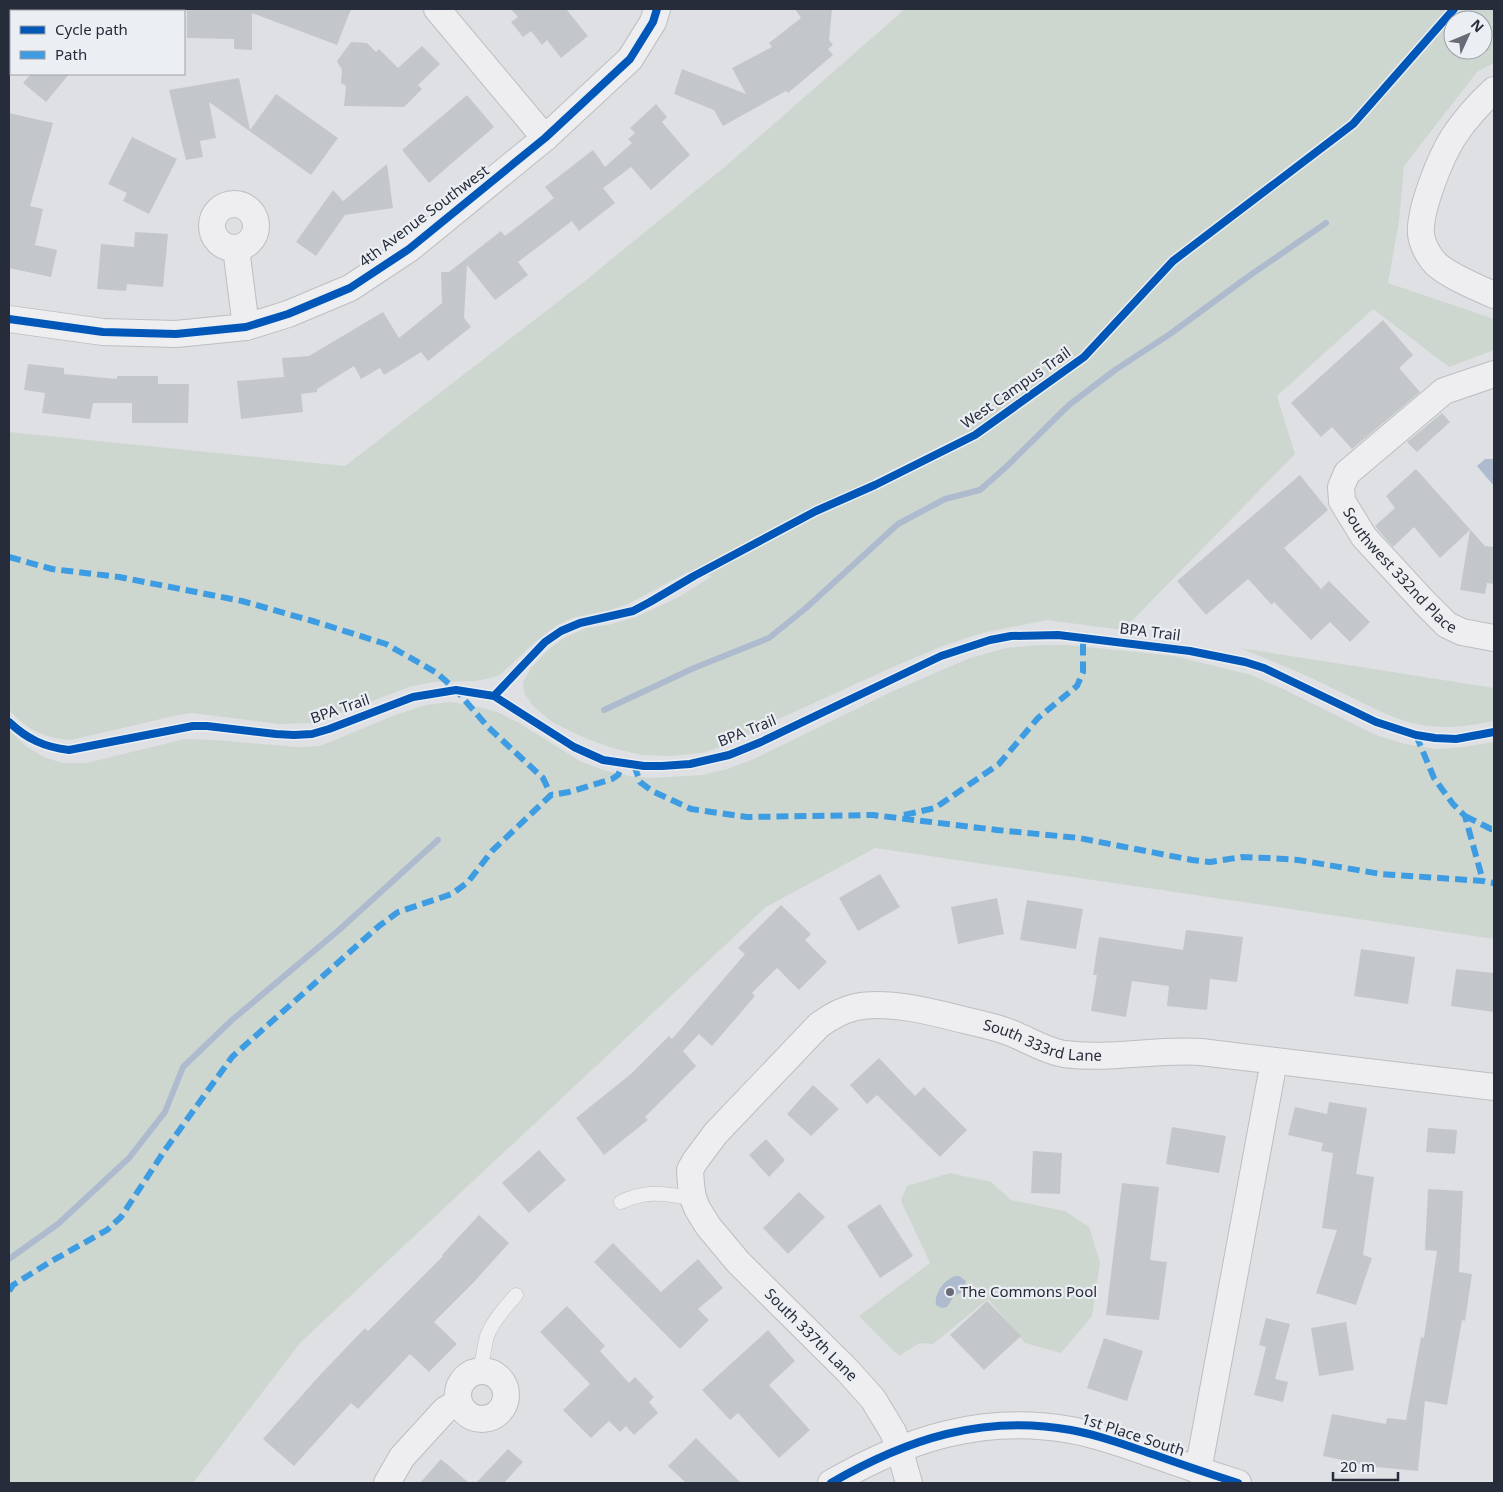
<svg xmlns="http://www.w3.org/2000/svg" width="1503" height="1492" viewBox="0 0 1503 1492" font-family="'Noto Sans',sans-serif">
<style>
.green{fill:#ced7cf;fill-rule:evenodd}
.water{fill:#aebacd}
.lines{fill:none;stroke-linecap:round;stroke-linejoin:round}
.stream{stroke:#aebacd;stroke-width:6}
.building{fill:#c4c7ca}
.service-casing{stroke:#bcbec1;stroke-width:15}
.minor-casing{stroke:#bcbec1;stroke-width:28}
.service{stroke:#eeeef0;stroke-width:14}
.minor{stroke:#eeeef0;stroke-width:26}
.quiet{stroke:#3d9ce2;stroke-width:6;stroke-dasharray:12 6;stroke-linecap:butt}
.cycleway-casing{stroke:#ebeef3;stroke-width:11}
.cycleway{stroke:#0057b8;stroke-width:8}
.poi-dot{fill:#676b75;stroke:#ebeef3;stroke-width:2}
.labels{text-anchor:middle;stroke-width:4.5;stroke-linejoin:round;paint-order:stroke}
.street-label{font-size:15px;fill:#272c3a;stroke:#ebeef3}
.poi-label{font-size:15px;fill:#272c3a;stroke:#ebeef3;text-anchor:start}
</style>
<rect width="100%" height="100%" fill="#dee0e3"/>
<path class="green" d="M 905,9 L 1494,9 L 1494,63 L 1477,72 L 1404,166 L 1399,221 L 1388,283 L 1494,319 L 1494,350 L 1449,367 L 1373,309 L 1277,396 L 1295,454 L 1123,630 L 1047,620 L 982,633 L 940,647 L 893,667 L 770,723 L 731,744 L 702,753 L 671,756 L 642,755 L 616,749 L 587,739 L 552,722 L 533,706 L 524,693 L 523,683 L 531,668 L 549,649 L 562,639 L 586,628 L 608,625 L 636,617 L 677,598 L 712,576 L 688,572 L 628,604 L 610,610 L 572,618 L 556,626 L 534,643 L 501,674 L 495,677 L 476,681 L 433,682 L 409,687 L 336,715 L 309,723 L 279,724 L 192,713 L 178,715 L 71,740 C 44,738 28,730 9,710 L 9,432 L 345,466 L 585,281 L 727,165 ZM 1453,20 L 1483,20 L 1483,50 L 1453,50 Z
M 1039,645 L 1068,645 L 1174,656 L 1251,675 L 1283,689 L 1376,735 L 1405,744 L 1437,749 L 1463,747 L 1494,742 L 1494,939 L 875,848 L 766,907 L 300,1343 L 193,1483 L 9,1483 L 9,730 L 27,747 L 44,757 L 62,763 L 86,763 L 185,739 L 215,740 L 298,747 L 320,746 L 395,715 L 426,705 L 451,702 L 479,707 L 497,712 L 519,723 L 580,761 L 603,770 L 629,776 L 652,778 L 702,775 L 727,769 L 754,759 L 891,692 L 970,658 L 1006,648 Z
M 1240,648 L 1494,688 L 1494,721 C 1473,725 1452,729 1430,726 C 1396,723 1365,703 1334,689 C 1303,674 1272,661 1240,648 Z
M 950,1173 L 991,1182 L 1011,1200 L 1065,1211 L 1089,1227 L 1100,1262 L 1092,1316 L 1061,1353 L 1025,1343 L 988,1299 L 933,1344 L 920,1343 L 899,1356 L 859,1316 L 930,1263 L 901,1201 L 907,1186 Z"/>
<path class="water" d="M 1485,459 L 1494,459 L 1494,486 L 1477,466 Z
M 955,1276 L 959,1276 L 966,1281 L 964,1291 L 954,1296 L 947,1307 L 942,1308 L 936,1305 C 934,1294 944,1280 955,1276 Z"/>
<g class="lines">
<path class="stream" d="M 604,710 L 694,668 L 769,638 L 806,608 L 898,524 L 945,499 L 980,490 L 1006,467 L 1069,405 L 1115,370 L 1170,334 L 1249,276 L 1326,223
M 9,1259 L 58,1224 L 129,1158 L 165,1112 L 183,1067 L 232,1020 L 339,930 L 438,840"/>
</g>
<path class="building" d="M 187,9 L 351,9 L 337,45 L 252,13 L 252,50 L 234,49 L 234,39 L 187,38 Z
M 511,9 L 566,9 L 588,36 L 561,58 L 547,40 L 542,45 L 531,31 L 523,37 L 511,22 L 518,17 Z
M 795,9 L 832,9 L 829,40 L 833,45 L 828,49 L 833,55 L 788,93 L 786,91 L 723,126 L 714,110 L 674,94 L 682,69 L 746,94 L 732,68 L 772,47 L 769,43 L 801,18 Z
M 351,42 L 367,43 L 376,52 L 379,49 L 398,68 L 422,46 L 440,64 L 418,85 L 422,89 L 404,107 L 344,106 L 346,86 L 341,83 L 342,70 L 337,61 Z
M 31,74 L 69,74 L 46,102 L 23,83 Z
M 239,78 L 250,130 L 276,94 L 338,138 L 311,175 L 209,102 L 216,138 L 200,141 L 203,157 L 186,160 L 169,90 Z
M 467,95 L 494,127 L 429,183 L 402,150 Z
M 656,104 L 667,117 L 662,122 L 690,155 L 651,190 L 631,167 L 603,188 L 615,203 L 579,231 L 572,221 L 518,262 L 528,275 L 495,300 L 467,265 L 464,318 L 471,327 L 428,361 L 421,352 L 384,375 L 380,368 L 361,379 L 354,366 L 317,389 L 317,392 L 301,394 L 303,412 L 241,419 L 237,381 L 284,377 L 282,358 L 309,356 L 383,312 L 399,338 L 442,303 L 441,272 L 449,272 L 501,231 L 505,236 L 554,198 L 545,187 L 593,150 L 605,167 L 632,143 L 628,139 L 635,133 L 630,128 Z
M 9,113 L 53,123 L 30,206 L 43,209 L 35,245 L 57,250 L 51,277 L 9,268 Z
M 132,137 L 177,159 L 149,214 L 123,201 L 127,193 L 108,184 Z
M 387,164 L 393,208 L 345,215 L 316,256 L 296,242 L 333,190 L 343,201 Z
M 135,232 L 168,234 L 163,287 L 127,284 L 126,291 L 97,289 L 101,244 L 134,247 Z
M 1383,320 L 1413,355 L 1399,368 L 1420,392 L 1352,449 L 1332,427 L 1321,437 L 1291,403 Z
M 28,364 L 64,368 L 64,374 L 117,379 L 117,376 L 158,376 L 158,384 L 189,384 L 188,423 L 132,423 L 132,403 L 93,403 L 90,419 L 42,413 L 45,393 L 24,390 Z
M 1442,413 L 1450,422 L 1417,452 L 1407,442 Z
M 1416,469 L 1485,546 L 1494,547 L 1494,584 L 1487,583 L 1485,594 L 1460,590 L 1470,530 L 1440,558 L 1414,527 L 1393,547 L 1375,526 L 1395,508 L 1386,496 Z
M 1300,475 L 1328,510 L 1284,548 L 1321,589 L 1329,581 L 1370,622 L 1350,642 L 1330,622 L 1311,640 L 1274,602 L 1272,605 L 1248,579 L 1206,615 L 1177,581 Z
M 880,874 L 900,907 L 858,931 L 839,898 Z
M 997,898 L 1004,934 L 958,944 L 951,907 Z
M 1027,900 L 1083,909 L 1076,949 L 1020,940 Z
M 781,905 L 811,934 L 805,940 L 827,962 L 799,990 L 777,968 L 752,993 L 755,996 L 712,1046 L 699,1034 L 683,1051 L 696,1066 L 645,1117 L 648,1120 L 604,1155 L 576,1118 L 631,1074 L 669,1036 L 672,1039 L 745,954 L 738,948 Z
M 1186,930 L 1243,937 L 1237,982 L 1210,979 L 1207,1010 L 1167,1006 L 1169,986 L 1132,981 L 1126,1017 L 1091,1011 L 1097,975 L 1093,975 L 1099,937 L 1183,950 Z
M 1361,949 L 1415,957 L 1408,1004 L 1354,996 Z
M 1456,969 L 1494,973 L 1494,1012 L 1451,1006 Z
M 879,1058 L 915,1096 L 924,1087 L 967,1130 L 940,1157 L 877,1095 L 867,1104 L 850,1085 Z
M 813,1085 L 839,1109 L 811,1136 L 787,1114 Z
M 1329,1102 L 1367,1108 L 1356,1174 L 1374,1177 L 1363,1255 L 1372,1258 L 1356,1305 L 1316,1293 L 1337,1230 L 1322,1228 L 1333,1153 L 1321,1151 L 1323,1143 L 1288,1135 L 1295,1107 L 1327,1114 Z
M 1172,1127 L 1226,1136 L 1219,1173 L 1166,1164 Z
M 1428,1128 L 1457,1130 L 1455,1154 L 1426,1152 Z
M 766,1139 L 785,1160 L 769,1177 L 749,1155 Z
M 539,1150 L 566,1180 L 529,1213 L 502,1183 Z
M 1033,1151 L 1062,1153 L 1060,1194 L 1031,1193 Z
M 1122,1183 L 1159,1187 L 1150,1260 L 1167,1262 L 1159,1320 L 1106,1315 Z
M 1428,1189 L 1463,1191 L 1459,1272 L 1472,1274 L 1465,1321 L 1462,1320 L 1447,1405 L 1425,1401 L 1418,1471 L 1376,1467 L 1323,1456 L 1332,1414 L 1386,1424 L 1387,1418 L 1406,1420 L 1421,1337 L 1424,1338 L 1437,1251 L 1425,1250 Z
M 799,1192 L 825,1217 L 788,1254 L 763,1228 Z
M 880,1204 L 913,1256 L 880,1278 L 847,1226 Z
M 479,1215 L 509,1243 L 473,1283 L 434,1322 L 457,1344 L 429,1372 L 410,1354 L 358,1409 L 351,1403 L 294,1466 L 263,1439 L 320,1375 L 365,1328 L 368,1331 L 443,1256 L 442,1255 Z
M 613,1243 L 661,1292 L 698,1259 L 723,1288 L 698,1309 L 709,1320 L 680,1349 L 594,1262 Z
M 987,1301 L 1021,1336 L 984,1370 L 950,1335 Z
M 567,1306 L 605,1346 L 600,1351 L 629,1383 L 635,1377 L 654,1397 L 649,1402 L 658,1413 L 634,1435 L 626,1426 L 620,1432 L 609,1421 L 591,1438 L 563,1410 L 590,1384 L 540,1332 Z
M 1266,1318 L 1290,1324 L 1275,1379 L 1288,1382 L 1283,1402 L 1254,1395 L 1266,1347 L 1259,1345 Z
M 1346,1322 L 1354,1370 L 1319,1376 L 1311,1328 Z
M 768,1330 L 795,1361 L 769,1385 L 810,1430 L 779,1458 L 738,1413 L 730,1420 L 702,1390 Z
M 1104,1338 L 1143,1351 L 1127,1401 L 1087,1388 Z
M 696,1438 L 741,1483 L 686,1483 L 668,1466 Z
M 508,1449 L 523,1462 L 504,1483 L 476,1483 Z
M 441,1459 L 469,1483 L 420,1483 Z"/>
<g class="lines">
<defs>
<path id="service" d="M 621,1202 C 647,1189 666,1194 693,1198
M 479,1371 C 484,1358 483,1353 486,1340 C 489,1326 506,1306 516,1295"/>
<g id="minor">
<path d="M 437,9 L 545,138"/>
<path d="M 9,24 L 11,21"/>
<path d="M 1494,90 C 1481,102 1464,121 1454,136 C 1441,156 1419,210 1421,234 C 1422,244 1429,257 1436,264 C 1449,276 1478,288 1494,295"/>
<circle cx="234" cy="226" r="22"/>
<path d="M 236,248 L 246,327"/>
<path d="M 9,319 L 103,332 L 176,334 L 246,327 L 288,314 L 350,288 L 409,249 L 545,138 L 630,59 L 653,22 L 657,9"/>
<path id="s1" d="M 1494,374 L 1444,391 L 1347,473 L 1341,487 L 1342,501 L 1364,537 L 1425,603 L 1447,625 L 1462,632 L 1494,638"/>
<circle cx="482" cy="1395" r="24"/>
<path d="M 1198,1471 L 1274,1061"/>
<path d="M 387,1483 L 402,1457 L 445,1410 L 458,1402"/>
<path d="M 831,1483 C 907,1439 983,1414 1071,1430 C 1100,1435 1128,1446 1155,1455 C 1183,1465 1210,1474 1238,1483"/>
<path id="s2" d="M 909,1483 L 899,1448 L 893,1432 L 873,1399 L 847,1370 L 738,1262 L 708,1226 L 697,1208 L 693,1198 L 691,1185 L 690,1170 L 695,1161 L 716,1133 L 819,1025 C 830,1017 842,1010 856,1007 C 887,1000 933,1012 964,1020 C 980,1024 996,1027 1011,1033 C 1029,1040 1045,1051 1064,1054 C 1110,1060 1155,1049 1201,1052 L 1494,1087"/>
</g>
</defs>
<use href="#service" class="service-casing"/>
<use href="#minor" class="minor-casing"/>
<use href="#service" class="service"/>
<use href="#minor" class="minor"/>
<path class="quiet" d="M 9,557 L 52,569 L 119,577 L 242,601 L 316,622 L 386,644 L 437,673 L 456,690 L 488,727 L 543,778 L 551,795
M 1416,735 L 1434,778 L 1453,804 L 1465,816 L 1483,881
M 634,765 L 640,782 L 652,791 L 691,809 L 747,817 L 873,815 L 997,830 L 1079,838 L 1192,860 L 1210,862 L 1242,857 L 1268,858 L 1298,860 L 1381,874 L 1483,881 L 1494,883
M 904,815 L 935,808 L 999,764 L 1038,718 L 1077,686 L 1083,672 L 1083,638
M 1465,816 L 1491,829 L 1494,829
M 9,1291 L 13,1285 L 50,1262 L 107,1230 L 121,1217 L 165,1150 L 232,1057 L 379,926 L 398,912 L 452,894 L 468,882 L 492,851 L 551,795 L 569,792 L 612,779 L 618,775 L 623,764"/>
<defs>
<path id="cycleway" d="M 9,319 L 103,332 L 176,334 L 246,327 L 288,314 L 350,288 L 409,249 L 545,138 L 630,59 L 653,22 L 657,9
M 494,696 L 545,642 L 561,631 L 580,623 L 633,611 L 650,602 L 694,576 L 816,511 L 875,485 L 975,435 L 1084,357 L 1173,261 L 1353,124 L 1454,9
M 9,722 C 27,739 44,747 69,750 L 193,726 L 207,726 L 276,734 L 294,735 L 312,734 L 329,729 L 413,697 L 456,690 L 494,696 L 574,747 L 603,760 L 644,766 L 662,766 L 690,764 L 729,755 L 761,742 L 941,656 L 990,640 L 1011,636 L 1058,635 L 1190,651 L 1245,662 L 1264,668 L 1376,722 L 1416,735 L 1435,738 L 1456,739 L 1494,732
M 831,1483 C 907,1439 983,1414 1071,1430 C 1100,1435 1128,1446 1155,1455 C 1183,1465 1210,1474 1238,1483"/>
</defs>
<use href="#cycleway" class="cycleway-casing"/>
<use href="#cycleway" class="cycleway"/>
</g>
<circle class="poi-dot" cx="950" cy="1292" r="5"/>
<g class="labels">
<g class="street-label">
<text transform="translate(424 216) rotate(-37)" y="5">4th Avenue Southwest</text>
<text transform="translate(1016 388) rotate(-35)" y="5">West Campus Trail</text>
<text dy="5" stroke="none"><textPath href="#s1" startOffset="300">Southwest 332nd Place</textPath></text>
<text transform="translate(1150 632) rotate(7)" y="5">BPA Trail</text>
<text transform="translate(340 709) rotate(-19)" y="5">BPA Trail</text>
<text transform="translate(747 731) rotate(-22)" y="5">BPA Trail</text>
<text dy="5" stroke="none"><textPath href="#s2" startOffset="819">South 333rd Lane</textPath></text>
<text transform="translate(811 1335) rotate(45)" y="5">South 337th Lane</text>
<text transform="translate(1133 1435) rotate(18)" y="5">1st Place South</text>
</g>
<g class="poi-label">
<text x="960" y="1297">The Commons Pool</text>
</g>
</g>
<rect width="1503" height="1492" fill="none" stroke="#272c3a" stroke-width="20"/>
<rect x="10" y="10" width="175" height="65" fill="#ebeef3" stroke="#9da0a9"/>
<rect x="20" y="26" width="25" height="8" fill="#0057b8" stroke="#9da0a9"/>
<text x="55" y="35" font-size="15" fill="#272c3a">Cycle path</text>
<rect x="20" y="51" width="25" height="8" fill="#3d9ce2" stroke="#9da0a9"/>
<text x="55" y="60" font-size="15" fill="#272c3a">Path</text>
<g transform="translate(1468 35) rotate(46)"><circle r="24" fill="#ebeef3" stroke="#9da0a9"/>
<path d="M0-4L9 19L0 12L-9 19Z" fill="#676b75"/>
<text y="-8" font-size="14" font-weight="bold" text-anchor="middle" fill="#272c3a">N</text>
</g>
<path d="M1333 1472v8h65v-8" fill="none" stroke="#272c3a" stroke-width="2.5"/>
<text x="1340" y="1472" font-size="15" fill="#272c3a" stroke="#ebeef3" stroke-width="4" paint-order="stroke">20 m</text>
</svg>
